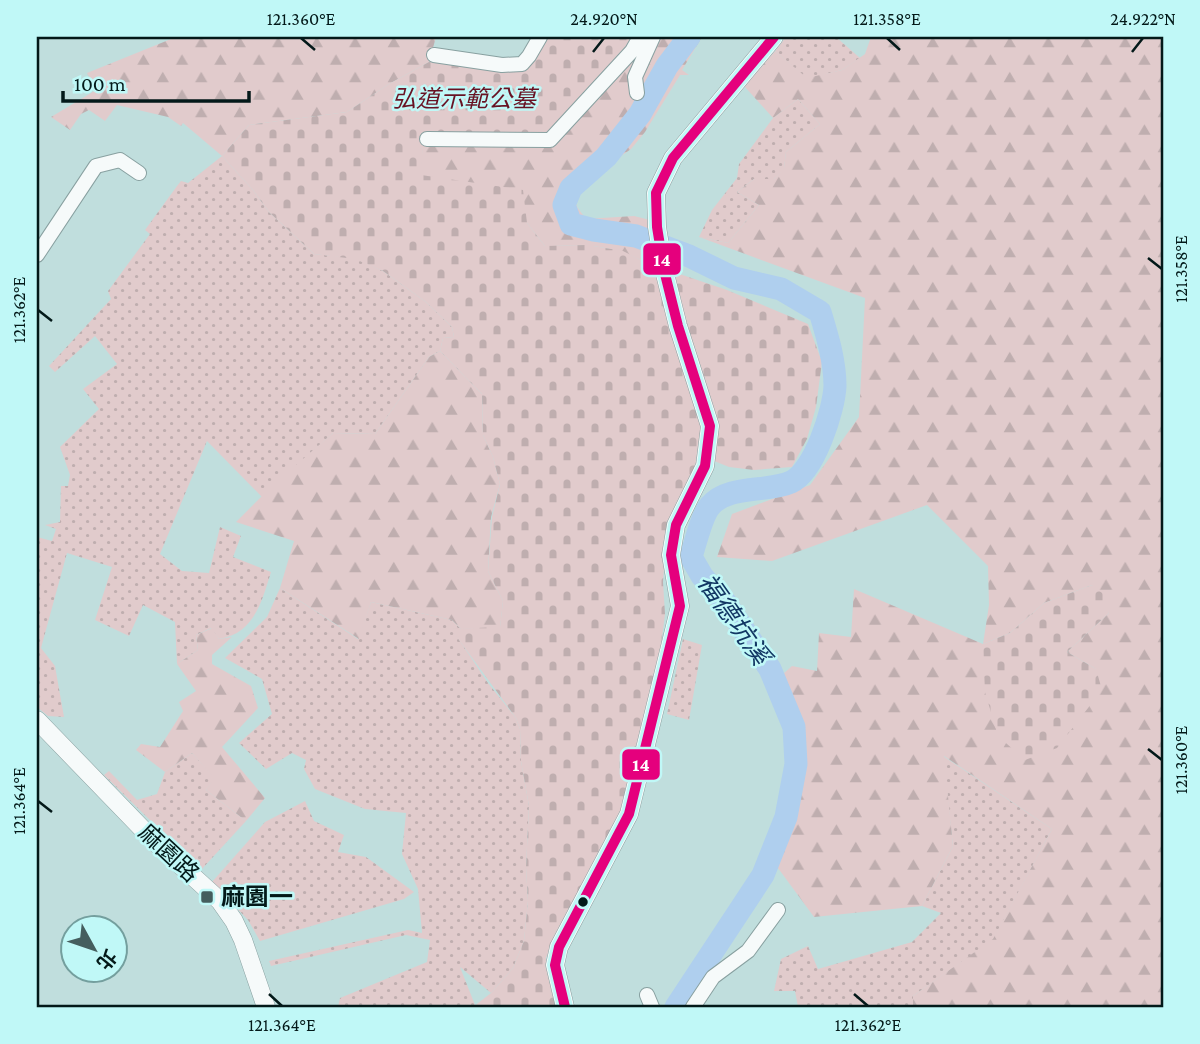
<svg xmlns="http://www.w3.org/2000/svg" width="1200" height="1044" viewBox="0 0 1200 1044" font-family="'Crimson Pro','Noto Sans TC',serif">
<style>
.green{fill:url(#green-dots)}
.forest{fill:url(#forest-firs);fill-rule:evenodd}
.cemetery{fill:url(#cemetery-stones)}
.lines{fill:none;stroke-linecap:round;stroke-linejoin:round}
.river{stroke:#afcfee;stroke-width:23}
.minor-casing{stroke:#88a0a0;stroke-width:16}
.tertiary-casing{stroke:#88a0a0;stroke-width:19}
.minor{stroke:#f6fafa;stroke-width:14}
.tertiary{stroke:#f6fafa;stroke-width:18}
.bus-1-casing{stroke:#c0f8f7;stroke-width:16}
.bus-1{stroke:#e5007d;stroke-width:10}
.ticks{fill:none;stroke:#031919;stroke-width:2.5}
.poi-dot{fill:#455e5e;stroke:#c0f8f7;stroke-width:2.5}
.bus-dot{fill:#031919;stroke:#c0f8f7;stroke-width:2.5}
.labels{text-anchor:middle;stroke-width:5;stroke-linejoin:round;paint-order:stroke}
.park-label{font-size:24px;font-style:italic;fill:#681223;stroke:#c0f8f7}
.street-label{font-size:24px;fill:#031919;stroke:#c0f8f7}
.poi-label{font-size:24px;font-weight:bold;fill:#031919;stroke:#c0f8f7;text-anchor:start}
.water-label{font-size:26px;font-style:italic;fill:#123764;stroke:#c0f8f7}
.line-badge{stroke:#c0f8f7;stroke-width:2.5}
.badge-label{font-size:19px;text-anchor:middle;font-weight:bold;fill:#fff}
.neatline{fill:none;stroke:#031919;stroke-width:2.5}
.ticks-label{font-size:18px;text-anchor:middle;fill:#031919}
</style>
<defs>
<pattern id="green-dots" width="8" height="8" patternUnits="userSpaceOnUse" patternTransform="scale(1.75)"><rect width="8" height="8" fill="#e1cbcc"/><path d="M2 2h.1M6 6h.1" fill="none" stroke="#bfaeaf" stroke-width="1.8" stroke-linecap="round"/></pattern>
<pattern id="forest-firs" width="22" height="20" patternUnits="userSpaceOnUse" patternTransform="scale(1.75)"><rect width="22" height="20" fill="#e1cbcc"/><path d="M5 1l3.5 6h-7zM16 11l3.5 6h-7z" fill="#bfaeaf"/></pattern>
<pattern id="cemetery-stones" width="16" height="16" patternUnits="userSpaceOnUse" patternTransform="scale(1.75)"><rect width="16" height="16" fill="#e1cbcc"/><path d="M2 7V4a2 2 0 0 1 4 0v3zM10 15v-3a2 2 0 0 1 4 0v3z" fill="#bfaeaf"/></pattern>
</defs>
<rect width="100%" height="100%" fill="#c0dedd"/>
<path class="green" d="M 786,37 L 836,37 L 860,58 L 842,70 L 807,79 L 775,51 Z
M 798,99 L 820,124 L 786,152 L 784,169 L 774,179 L 754,179 L 737,192 L 759,205 L 728,243 L 699,237 L 712,210 L 737,178 L 739,164 L 773,118 Z
M 222,156 L 253,190 L 269,212 L 314,254 L 355,258 L 383,271 L 426,302 L 452,327 L 454,337 L 443,338 L 440,351 L 429,357 L 375,434 L 333,433 L 262,497 L 207,441 L 160,554 L 182,571 L 209,573 L 220,527 L 241,536 L 233,557 L 271,572 C 262,601 254,634 219,639 L 211,628 L 196,635 L 198,650 L 177,664 L 175,622 L 143,605 L 129,636 L 95,620 L 112,567 L 67,553 L 41,648 L 55,666 L 64,717 L 48,716 L 37,707 L 37,537 L 52,541 L 56,529 L 45,525 L 60,522 L 61,486 L 68,486 L 70,475 L 60,447 L 99,409 L 83,389 L 117,364 L 95,336 L 55,372 L 49,366 L 111,299 L 108,291 L 150,234 L 145,230 L 177,186 L 181,181 L 188,183 Z
M 280,588 L 358,639 L 371,602 L 452,620 L 461,629 L 452,629 L 488,683 L 516,718 L 520,729 L 521,761 L 529,806 L 526,867 L 528,901 L 524,941 L 513,968 L 491,993 L 460,967 L 475,1005 L 473,1007 L 338,1007 L 340,998 L 427,962 L 430,940 L 406,935 L 271,966 L 269,961 L 408,930 L 422,933 L 418,889 L 402,854 L 406,813 L 365,809 L 315,789 L 304,769 L 306,760 L 292,753 L 266,769 L 239,743 L 272,714 L 262,679 L 225,658 L 267,617 Z
M 683,639 L 702,645 L 689,720 L 667,714 Z
M 192,753 L 215,778 L 206,790 L 246,821 L 201,870 L 104,775 L 109,771 L 137,800 L 157,794 L 165,772 Z
M 943,756 L 1052,829 L 993,940 L 913,996 L 913,1007 L 798,1007 L 795,991 L 774,991 L 781,959 L 808,946 L 818,969 L 912,942 L 941,913 L 922,906 L 953,846 Z
M 305,801 L 314,821 L 344,835 L 338,852 L 366,857 L 414,892 L 404,899 L 260,941 L 248,920 L 212,882 L 265,822 Z"/>
<path class="forest" d="M 176,37 L 436,37 L 429,62 L 389,84 L 347,112 L 249,125 L 222,156 L 183,123 L 181,126 L 168,117 L 117,105 L 105,121 L 89,110 L 81,114 L 70,130 L 51,117 L 96,90 L 87,73 Z
M 637,37 L 702,37 L 682,70 L 689,75 L 680,75 L 645,132 L 631,149 L 587,180 L 575,198 L 577,207 L 586,219 L 634,216 L 650,220 L 647,263 C 608,243 587,245 545,246 L 527,223 L 420,175 L 424,134 Z
M 871,37 L 1163,37 L 1163,1007 L 913,1007 L 913,996 L 993,939 L 1052,829 L 944,756 L 953,846 L 922,906 L 814,917 L 775,864 C 791,827 815,767 803,726 C 799,709 789,692 782,675 L 792,666 L 817,671 L 819,633 L 851,637 L 854,589 L 983,644 L 989,605 L 988,566 L 927,505 L 772,561 L 717,557 L 732,514 L 810,485 L 859,417 L 865,298 L 699,237 L 728,243 L 759,205 L 737,192 L 754,179 L 774,179 L 784,168 L 786,152 L 820,124 L 798,99 L 773,118 L 744,86 L 775,51 L 807,78 L 842,70 L 865,54 ZM 1092,585 L 1109,613 L 1067,652 L 1096,669 L 983,644 L 1010,633 L 1044,603 Z
M 440,351 L 482,394 L 483,435 L 493,457 L 500,484 L 491,517 L 488,571 L 503,601 L 500,628 L 461,629 L 452,620 L 371,602 L 359,639 L 280,588 L 294,541 L 236,522 L 275,483 L 333,433 L 375,434 L 429,357 Z
M 212,628 L 219,639 L 232,637 L 212,655 L 212,664 L 251,686 L 258,708 L 222,747 L 265,798 L 246,821 L 206,790 L 214,778 L 192,753 L 165,772 L 136,750 L 141,744 L 160,747 L 183,711 L 179,702 L 196,691 L 177,664 L 198,650 L 196,635 Z"/>
<path class="cemetery" d="M 544,37 L 637,37 L 563,120 L 541,136 L 424,134 L 421,175 L 523,190 L 527,223 L 545,246 L 587,245 L 623,251 L 647,263 L 727,290 L 808,324 L 822,362 L 816,407 L 807,439 L 792,467 L 754,470 L 729,467 L 697,454 L 696,470 L 667,530 L 663,582 L 665,614 L 660,654 L 616,829 L 575,897 L 546,958 L 558,1007 L 473,1007 L 491,993 L 513,968 L 524,941 L 528,901 L 526,867 L 529,806 L 521,761 L 520,729 L 516,718 L 451,629 L 500,627 L 503,601 L 488,571 L 492,517 L 500,484 L 493,457 L 483,435 L 482,394 L 440,351 L 443,338 L 454,337 L 452,327 L 426,302 L 383,271 L 355,259 L 314,254 L 269,212 L 253,190 L 222,156 L 249,125 L 347,112 L 389,84 L 429,62 L 520,70 Z
M 1092,585 L 1105,595 L 1109,613 L 1067,652 L 1096,669 L 1102,690 L 1057,748 L 1025,760 L 998,736 L 985,692 L 983,644 L 1010,633 L 1044,603 Z"/>
<g class="lines">
<path class="river" d="M 676,1007 L 763,875 L 786,817 L 796,764 L 794,727 L 770,669 L 725,602 L 702,576 L 691,557 C 695,544 702,515 710,506 C 729,484 767,493 791,482 C 814,472 834,410 835,386 C 835,361 827,335 820,312 L 781,289 L 734,278 L 689,256 L 636,236 L 594,230 L 571,224 L 564,205 L 571,188 L 606,157 L 640,114 L 667,66 L 689,37"/>
<defs>
<path id="minor" d="M 434,55 L 502,65 L 522,64 L 529,56 L 540,37
M 637,93 L 635,77 L 653,37
M 427,139 L 550,140 L 632,51 L 640,37
M 37,255 L 96,166 L 120,160 L 139,173
M 647,995 L 652,1007
M 693,1007 L 713,977 L 748,951 L 778,910"/>
<path id="tertiary" d="M 37,720 L 154,841 L 220,901 L 234,921 L 243,940 L 266,1007
M 565,1007 L 555,965 L 559,947 L 629,814 L 680,606 L 671,555 L 676,525 L 705,466 L 710,426 L 678,326 L 664,270 L 657,227 L 656,193 L 673,158 L 774,37"/>
</defs>
<use href="#minor" class="minor-casing"/>
<use href="#tertiary" class="tertiary-casing"/>
<use href="#minor" class="minor"/>
<use href="#tertiary" class="tertiary"/>
<defs>
<path id="bus-1" d="M 565,1007 L 555,965 L 559,947 L 629,814 L 680,606 L 671,555 L 676,525 L 705,466 L 710,426 L 678,326 L 664,270 L 657,227 L 656,193 L 673,158 L 774,37"/>
</defs>
<use href="#bus-1" class="bus-1-casing"/>
<use href="#bus-1" class="bus-1"/>
</g>
<path class="ticks" d="M 301,38 L 315,50M 887,38 L 900,50M 593,52 L 604,38M 1132,52 L 1143,38M 1148,258 L 1162,269M 38,310 L 52,321M 1148,749 L 1162,760M 38,801 L 52,812M 269,994 L 282,1006M 854,994 L 868,1006"/>
<rect class="poi-dot" x="200" y="890" width="14" height="14" rx="3.5"/>
<circle class="bus-dot" cx="583" cy="902" r="6"/>
<g class="labels">
<g class="park-label">
<text x="464" y="107">弘道示範公墓</text>
</g>
<g class="street-label">
<text transform="translate(169 853) rotate(43)" y="8">麻園路</text>
</g>
<g class="poi-label">
<text x="221" y="905">麻園一</text>
</g>
<g class="water-label">
<text transform="translate(734 619) rotate(55)" y="9">福德坑溪</text>
</g>
</g>
<g class="line-badge">
<rect x="642" y="242" width="40" height="34" rx="7" fill="#e5007d"/>
<rect x="621" y="748" width="40" height="33" rx="7" fill="#e5007d"/>
</g>
<g class="badge-label">
<text x="662" y="266">14</text>
<text x="641" y="771">14</text>
</g>
<rect width="1200" height="1044" fill="none" stroke="#c0f8f7" stroke-width="77"/>
<g transform="translate(94 949) rotate(130)"><circle r="33" fill="#c0f8f7" stroke="#749f9e" stroke-width="2"/>
<path d="M0-5L12 26L0 18L-12 26Z" fill="#455e5e"/>
<text y="-10" font-size="19" font-weight="bold" text-anchor="middle" fill="#031919">北</text>
</g>
<path d="M63 91v10h186v-10" fill="none" stroke="#031919" stroke-width="3.5"/>
<text x="74" y="91" font-size="21" fill="#031919" stroke="#c0f8f7" stroke-width="5" paint-order="stroke">100 m</text>
<rect x="38" y="38" width="1124" height="968" class="neatline"/>
<g class="ticks-label">
<text x="301" y="25">121.360°E</text>
<text x="604" y="25">24.920°N</text>
<text x="887" y="25">121.358°E</text>
<text x="1143" y="25">24.922°N</text>
<text transform="translate(1181 269) rotate(-90)" y="6">121.358°E</text>
<text transform="translate(19 310) rotate(-90)" y="6">121.362°E</text>
<text transform="translate(1181 760) rotate(-90)" y="6">121.360°E</text>
<text transform="translate(19 801) rotate(-90)" y="6">121.364°E</text>
<text x="282" y="1031">121.364°E</text>
<text x="868" y="1031">121.362°E</text>
</g>
</svg>
